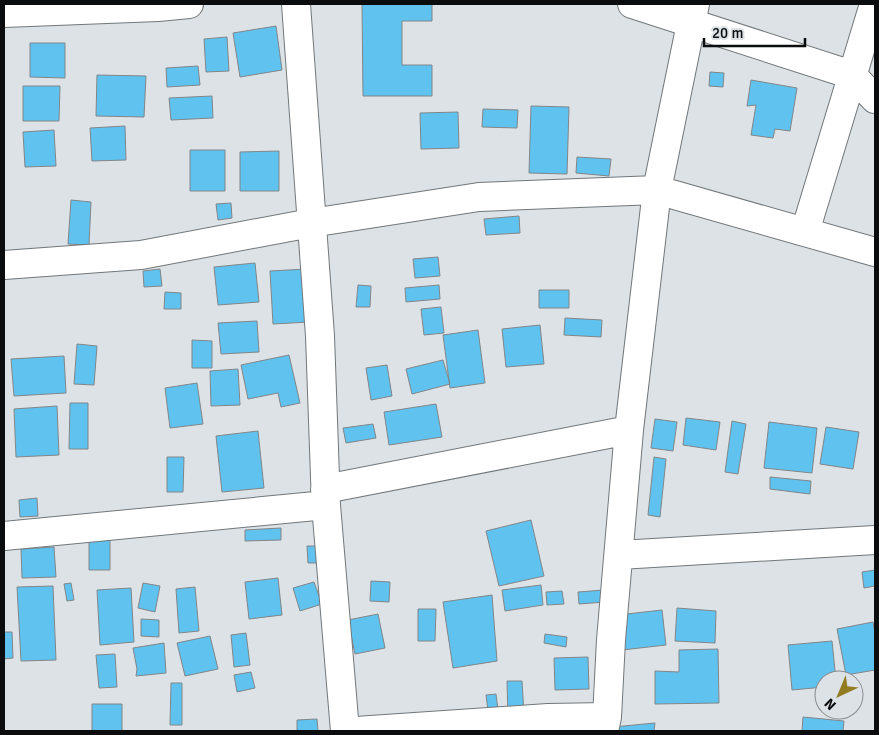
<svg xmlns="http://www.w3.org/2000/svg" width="879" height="735" viewBox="0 0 879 735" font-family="Signika,sans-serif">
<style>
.building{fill:#60c2ef;stroke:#818689}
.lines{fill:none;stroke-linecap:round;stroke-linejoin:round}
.minor-casing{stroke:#72777a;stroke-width:30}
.minor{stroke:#fff;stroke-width:28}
</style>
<rect width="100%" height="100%" fill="#dce2e5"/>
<path class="building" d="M 362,4 L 432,4 L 432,21 L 402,21 L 402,65 L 432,65 L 432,96 L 363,96 Z
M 276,26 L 282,70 L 240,77 L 233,33 Z
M 227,37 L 229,71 L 206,72 L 204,39 Z
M 30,43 L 65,43 L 65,78 L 30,77 Z
M 198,66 L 200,85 L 167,87 L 166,68 Z
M 710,72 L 724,73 L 723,87 L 709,86 Z
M 97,75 L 146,76 L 144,117 L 96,116 Z
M 751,80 L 797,88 L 790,131 L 775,129 L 773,138 L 751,135 L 756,105 L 747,106 Z
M 23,86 L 60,86 L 59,121 L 23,121 Z
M 212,96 L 213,118 L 171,120 L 169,98 Z
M 531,106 L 569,107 L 567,174 L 529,173 Z
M 483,109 L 518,110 L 517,128 L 482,127 Z
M 458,112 L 459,148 L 421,149 L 420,113 Z
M 125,126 L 126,160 L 92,161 L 90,128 Z
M 54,130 L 56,166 L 25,167 L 23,132 Z
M 190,150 L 225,150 L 225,191 L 190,191 Z
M 279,151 L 279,191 L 240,191 L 240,152 Z
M 577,157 L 611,159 L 609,176 L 576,173 Z
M 71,200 L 91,202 L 89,245 L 68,244 Z
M 231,203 L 232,218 L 218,220 L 216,204 Z
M 519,216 L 520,233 L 486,235 L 484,219 Z
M 438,257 L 440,276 L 415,278 L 413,259 Z
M 255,263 L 259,302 L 218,305 L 214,267 Z
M 160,269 L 162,286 L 144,287 L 143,271 Z
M 306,269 L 309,322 L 273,324 L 270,271 Z
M 358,285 L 371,286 L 370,307 L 356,307 Z
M 439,285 L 440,299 L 406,302 L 405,288 Z
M 539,290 L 569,290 L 569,308 L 539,308 Z
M 165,292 L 181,293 L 181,309 L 164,309 Z
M 441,307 L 444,333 L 424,335 L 421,309 Z
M 565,318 L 602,320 L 601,337 L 564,335 Z
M 257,321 L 259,352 L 221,354 L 218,323 Z
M 540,325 L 544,364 L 506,367 L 502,329 Z
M 478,330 L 485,383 L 450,388 L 443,335 Z
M 192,340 L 212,341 L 212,368 L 192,368 Z
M 77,344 L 97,346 L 94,385 L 74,384 Z
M 289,355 L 300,403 L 281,407 L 278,393 L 248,399 L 241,365 Z
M 64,356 L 66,393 L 14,396 L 11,359 Z
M 443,360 L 450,384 L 412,394 L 406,369 Z
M 387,365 L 392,396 L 371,400 L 366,368 Z
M 238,369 L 240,405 L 211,406 L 210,371 Z
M 197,383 L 203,424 L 170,428 L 165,388 Z
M 70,403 L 88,403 L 88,449 L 69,449 Z
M 436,404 L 442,437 L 389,445 L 384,412 Z
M 57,406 L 59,455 L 16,457 L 14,409 Z
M 686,418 L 720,422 L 716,450 L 683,445 Z
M 655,419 L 677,422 L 673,451 L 651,448 Z
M 732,421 L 746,424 L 738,474 L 725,472 Z
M 769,422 L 817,428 L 812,473 L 764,468 Z
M 373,424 L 376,438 L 346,443 L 343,428 Z
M 826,427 L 859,432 L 853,469 L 820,464 Z
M 258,431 L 264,488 L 222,492 L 216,436 Z
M 167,457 L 184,457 L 183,492 L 167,492 Z
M 654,457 L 666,459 L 660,517 L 648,515 Z
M 770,477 L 811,481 L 810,494 L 770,489 Z
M 37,498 L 38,516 L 20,517 L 19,500 Z
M 531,520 L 544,576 L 499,586 L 486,531 Z
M 281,528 L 281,540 L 245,541 L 245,530 Z
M 89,536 L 110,536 L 110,570 L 89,570 Z
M 307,546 L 317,546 L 318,563 L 308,563 Z
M 54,547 L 56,577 L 22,578 L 21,549 Z
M 875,570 L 875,586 L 864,588 L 862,572 Z
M 278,578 L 282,615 L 249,619 L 245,582 Z
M 371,581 L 390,582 L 389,602 L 370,601 Z
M 314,582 L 322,604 L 300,611 L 293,588 Z
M 71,583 L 74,600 L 67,601 L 64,584 Z
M 143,583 L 160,586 L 155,612 L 138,608 Z
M 541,585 L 543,605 L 505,611 L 502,590 Z
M 53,586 L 56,660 L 21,661 L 17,587 Z
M 195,587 L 199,631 L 179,633 L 176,589 Z
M 131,588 L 134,642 L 100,645 L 97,590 Z
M 604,590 L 605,602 L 579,604 L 578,592 Z
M 562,591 L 564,604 L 547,605 L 546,592 Z
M 492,595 L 497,661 L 453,668 L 443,602 Z
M 677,608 L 716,611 L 715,643 L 675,641 Z
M 418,609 L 436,609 L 435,641 L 418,641 Z
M 662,610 L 666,645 L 622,650 L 618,615 Z
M 378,614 L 385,648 L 355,654 L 348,620 Z
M 141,619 L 159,620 L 159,637 L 141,636 Z
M 873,622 L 875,633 L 875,670 L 846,675 L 837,629 Z
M 4,632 L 12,632 L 13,658 L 4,659 Z
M 246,633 L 250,665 L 234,667 L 231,635 Z
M 545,634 L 567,637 L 566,647 L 544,643 Z
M 210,636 L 218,669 L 185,676 L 177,643 Z
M 832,641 L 836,680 L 824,680 L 824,687 L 792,690 L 788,645 Z
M 164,643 L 166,673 L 136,676 L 137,669 L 133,648 Z
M 718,649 L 719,703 L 655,704 L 655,671 L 679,672 L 679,650 Z
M 115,654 L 117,687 L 99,688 L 96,655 Z
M 588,657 L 589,689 L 555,690 L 554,658 Z
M 251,672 L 255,688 L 237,692 L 234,675 Z
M 507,681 L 522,681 L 524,714 L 508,715 Z
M 171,683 L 182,683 L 182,725 L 170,725 Z
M 496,694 L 498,710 L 488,711 L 486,695 Z
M 92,704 L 122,704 L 122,731 L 92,731 Z
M 803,717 L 844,721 L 843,731 L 802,731 Z
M 317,719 L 318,731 L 297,731 L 297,720 Z
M 655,723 L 654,731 L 613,731 L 613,727 Z"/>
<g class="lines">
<defs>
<path id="minor" d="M 296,4 L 320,336 L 326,505 L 345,731
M 632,4 L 852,75 L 875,99
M 4,13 L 158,7 L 189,4
M 805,232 L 874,4
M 4,265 L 141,255 L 311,223 L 479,197 L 657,190 L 875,252
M 325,489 L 629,430
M 4,536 L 326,505
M 619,555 L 875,540
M 356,731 L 548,718 L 607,717
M 604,731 L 607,717 L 611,640 L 629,430 L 657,190 L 695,4"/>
</defs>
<use href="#minor" class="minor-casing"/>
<use href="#minor" class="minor"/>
</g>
<rect width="879" height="735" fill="none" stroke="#0a0c0d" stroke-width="10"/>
<g transform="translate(839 695) rotate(224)"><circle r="24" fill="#dce2e5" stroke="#888c8f"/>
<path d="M0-4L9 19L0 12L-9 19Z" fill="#927b21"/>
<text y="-8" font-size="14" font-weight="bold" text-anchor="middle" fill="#0a0c0d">N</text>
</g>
<path d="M704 38v8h101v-8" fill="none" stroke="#0a0c0d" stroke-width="2.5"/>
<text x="712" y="38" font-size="15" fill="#0a0c0d" stroke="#dce2e5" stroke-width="4" paint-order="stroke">20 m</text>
</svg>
